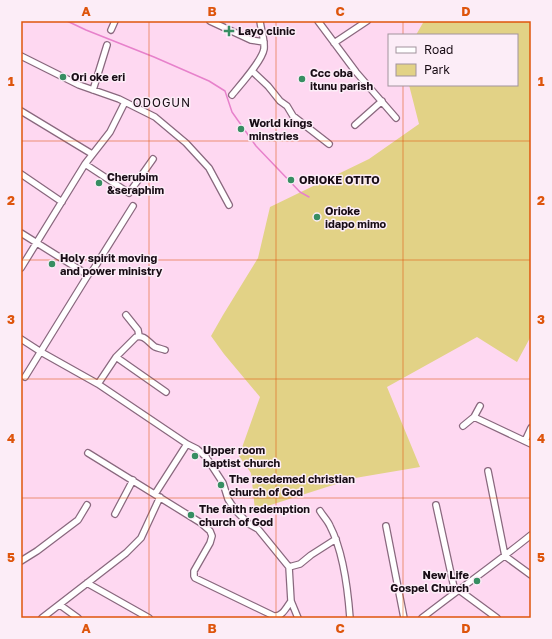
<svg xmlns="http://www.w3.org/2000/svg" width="552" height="639" viewBox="0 0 552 639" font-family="'Golos Text',sans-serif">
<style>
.green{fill:#e2d286}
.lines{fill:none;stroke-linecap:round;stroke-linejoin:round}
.stream{stroke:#e781cb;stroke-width:1.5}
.street-casing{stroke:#89687e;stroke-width:8}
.street{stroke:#fff;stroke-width:5.5}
.grid{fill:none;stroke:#de550c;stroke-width:1;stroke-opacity:0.55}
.poi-dot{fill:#378e62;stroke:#fcedf7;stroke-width:1.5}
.labels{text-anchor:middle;stroke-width:3;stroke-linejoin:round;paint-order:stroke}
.poi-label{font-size:11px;font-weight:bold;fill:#180c15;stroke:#fcedf7;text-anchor:start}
.neighbourhood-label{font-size:12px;letter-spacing:1px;fill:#180c15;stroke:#fcedf7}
.neatline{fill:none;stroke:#de550c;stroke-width:1.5}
.grid-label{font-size:13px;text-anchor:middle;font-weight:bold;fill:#de550c}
</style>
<rect width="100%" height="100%" fill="#fed8f1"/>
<path class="green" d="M 424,21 L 531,21 L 531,336 L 517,362 L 477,337 L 387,387 L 420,467 L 355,478 L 255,510 L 251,473 L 239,456 L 260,397 L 224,354 L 211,336 L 223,315 L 258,258 L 270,207 L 369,159 L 419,124 L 409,85 L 517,85 L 517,35 L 416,35 Z"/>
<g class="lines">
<path class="stream" d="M 67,21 L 86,30 L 154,57 L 209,81 L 225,91 L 232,112 L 256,146 L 300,192 L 309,197"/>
<defs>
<path id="street" d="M 210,21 L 251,40 L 264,42
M 318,21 L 356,72 L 396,118
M 111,30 L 115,21
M 334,43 L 367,21
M 21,56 L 79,85 L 119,99 L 155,117 L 186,143 L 209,168 L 229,205
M 252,71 L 268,86 L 280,101 L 287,106 L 293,116 L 329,144
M 93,90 L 107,45
M 232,95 C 240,85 262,61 264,49 C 265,40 261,30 260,21
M 21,111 L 92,154
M 355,125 L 382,101
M 85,164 L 129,193 L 153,159
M 21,174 L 62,202
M 21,233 L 88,275
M 21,268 L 85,164 L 110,132 L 125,102
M 126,315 L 138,330 L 139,336
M 21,339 L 41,352 L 98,384 L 187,444 L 197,449 L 206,457 L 223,483 L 228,499 L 235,510 L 249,524 L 258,529 L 289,567 L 291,601 L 298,618
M 116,357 L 166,392
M 25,377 L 88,275 L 93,270 L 133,206
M 98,384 L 116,357 L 136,337 C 144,334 149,343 155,347 C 158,348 162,349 165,350
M 474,417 L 531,444
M 463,426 L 474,417 L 480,406
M 525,441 L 531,428
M 88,453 L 201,523 L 210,531 L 212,536 L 210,543 L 194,571 L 194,576 L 195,578 L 274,616 C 282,617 286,608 291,601
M 488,471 L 505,556 L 531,575
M 155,494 L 187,444
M 436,505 L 455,592
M 320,511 C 323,516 328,521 330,526 C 343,551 348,591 350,618
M 115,514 L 133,480
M 386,526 L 404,618
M 21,561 L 37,551 L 78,520 L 87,505
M 289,567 L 300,564 L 311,555 L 336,539
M 87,583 L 149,618
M 459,590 L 497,618
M 60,605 L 78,618
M 42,618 L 126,553 L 141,538 L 160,497
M 422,618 C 458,590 495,564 531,535"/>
</defs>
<use href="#street" class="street-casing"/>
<use href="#street" class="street"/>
</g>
<path class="grid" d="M 149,21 L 149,618M 276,21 L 276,618M 403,21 L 403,35M 403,85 L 403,618M 21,141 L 531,141M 21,260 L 531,260M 21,379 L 531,379M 21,498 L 531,498"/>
<g class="poi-dot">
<path d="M227 25h4v4h4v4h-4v4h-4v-4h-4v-4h4z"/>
<circle cx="63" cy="77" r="4"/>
<circle cx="302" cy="79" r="4"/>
<circle cx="241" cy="129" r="4"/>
<circle cx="291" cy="180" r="4"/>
<circle cx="99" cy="183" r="4"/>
<circle cx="317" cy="217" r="4"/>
<circle cx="52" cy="264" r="4"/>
<circle cx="195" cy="456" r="4"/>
<circle cx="221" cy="485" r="4"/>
<circle cx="191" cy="515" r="4"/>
<circle cx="477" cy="581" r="4"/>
</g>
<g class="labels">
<g class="poi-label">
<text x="238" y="35">Layo clinic</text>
<text x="310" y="77">Ccc oba<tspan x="310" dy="13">itunu parish</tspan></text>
<text x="71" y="81">Ori oke eri</text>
<text x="249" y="127">World kings<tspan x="249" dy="13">minstries</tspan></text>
<text x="107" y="181">Cherubim<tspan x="107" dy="13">&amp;seraphim</tspan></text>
<text x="299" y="184">ORIOKE OTITO</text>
<text x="325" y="215">Orioke<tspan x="325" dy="13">idapo mimo</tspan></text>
<text x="60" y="262">Holy spirit moving<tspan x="60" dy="13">and power ministry</tspan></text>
<text x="203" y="454">Upper room<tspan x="203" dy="13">baptist church</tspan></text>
<text x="229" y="483">The reedemed christian<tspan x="229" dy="13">church of God</tspan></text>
<text x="199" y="513">The faith redemption<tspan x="199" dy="13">church of God</tspan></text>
<text x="469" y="579" text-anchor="end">New Life<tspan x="469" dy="13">Gospel Church</tspan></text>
</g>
<g class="neighbourhood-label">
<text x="162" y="107">ODOGUN</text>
</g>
</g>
<rect width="552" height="639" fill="none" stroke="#fcedf7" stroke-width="44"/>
<rect x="388" y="34" width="130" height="52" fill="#fcedf7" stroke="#a1939d"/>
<rect x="396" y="47" width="20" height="6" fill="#ffffff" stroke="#a1939d"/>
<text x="424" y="54" font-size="12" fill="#180c15">Road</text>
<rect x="396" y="64" width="20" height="12" fill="#e2d286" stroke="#a1939d"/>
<text x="424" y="74" font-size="12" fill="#180c15">Park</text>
<rect x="22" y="22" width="508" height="595" class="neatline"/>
<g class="grid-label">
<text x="86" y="16">A</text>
<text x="212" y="16">B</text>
<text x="340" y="16">C</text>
<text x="466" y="16">D</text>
<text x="11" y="86">1</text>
<text x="541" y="86">1</text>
<text x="11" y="205">2</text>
<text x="541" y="205">2</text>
<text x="11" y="324">3</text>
<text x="541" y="324">3</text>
<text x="11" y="443">4</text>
<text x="541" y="443">4</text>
<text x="11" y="562">5</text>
<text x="541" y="562">5</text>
<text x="86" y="633">A</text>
<text x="212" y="633">B</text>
<text x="340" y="633">C</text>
<text x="466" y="633">D</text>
</g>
</svg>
